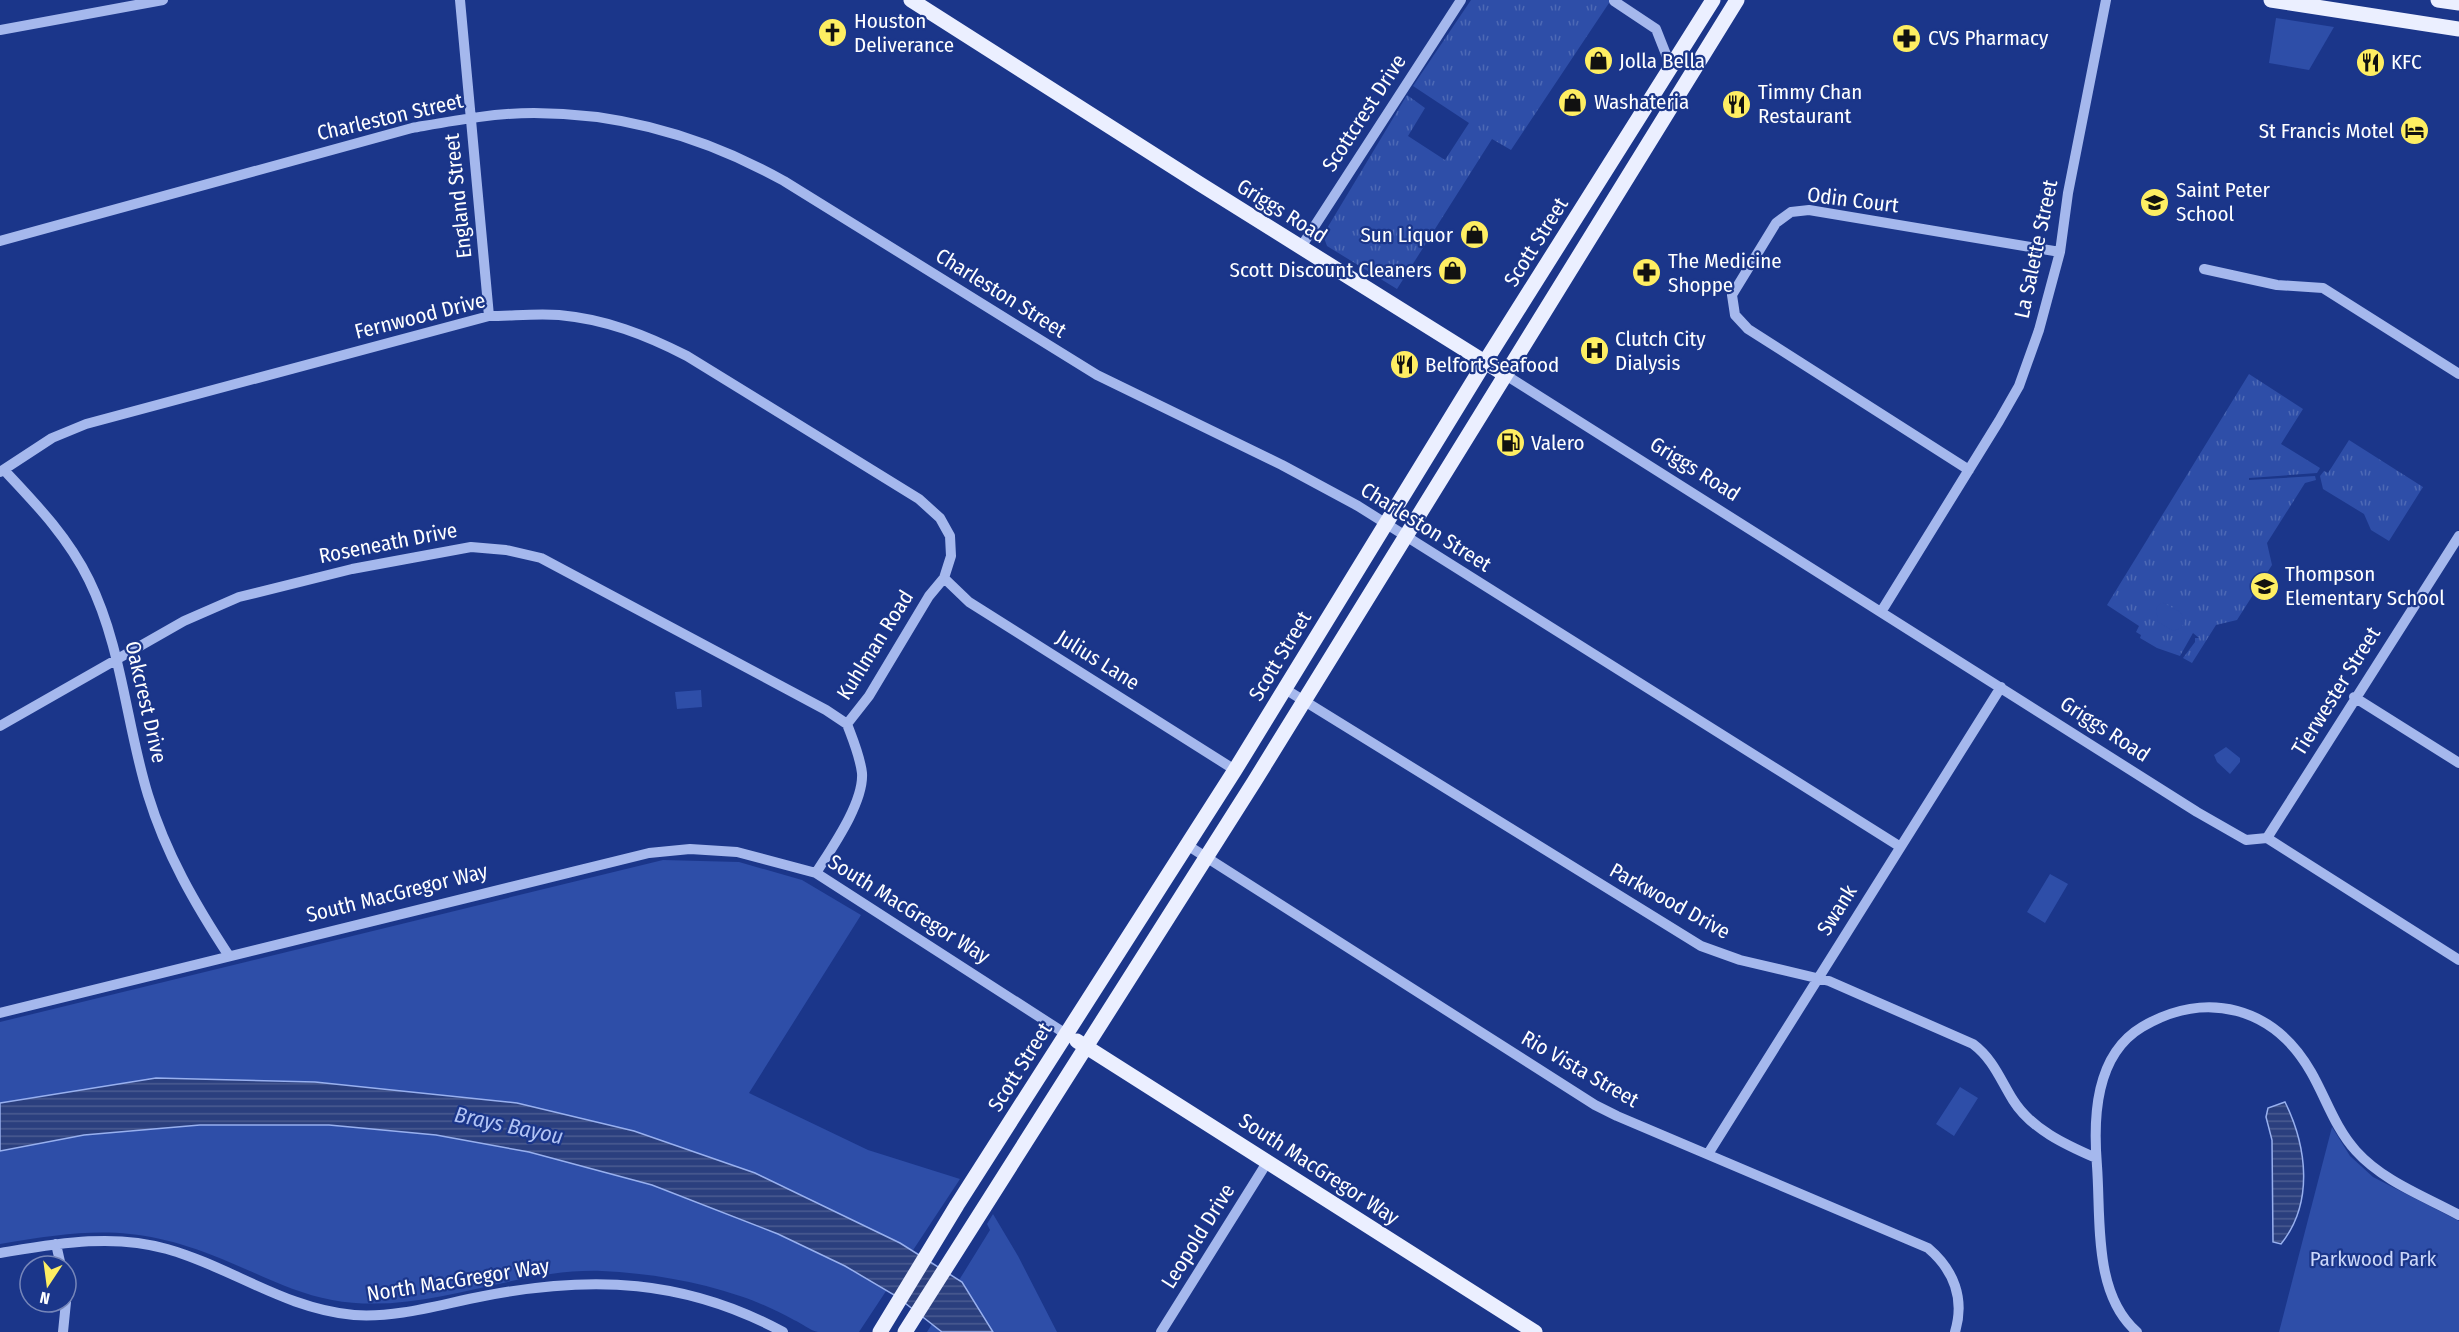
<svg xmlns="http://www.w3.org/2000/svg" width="2459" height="1332" viewBox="0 0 2459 1332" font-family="'Fira Sans Condensed',sans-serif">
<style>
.grass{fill:url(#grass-tufts)}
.park{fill:#2e4ea8}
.water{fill:url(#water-rules);stroke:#98b0ef;stroke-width:1.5}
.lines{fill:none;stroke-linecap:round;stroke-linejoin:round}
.minor{stroke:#a5b8ed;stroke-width:10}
.major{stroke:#ebefff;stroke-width:15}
.labels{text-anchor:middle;stroke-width:4.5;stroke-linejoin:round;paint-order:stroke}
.poi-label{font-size:21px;fill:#fff;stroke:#1b368a;text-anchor:start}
.street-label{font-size:21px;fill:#fff;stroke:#1b368a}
.park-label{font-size:21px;fill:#cbd7f9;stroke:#1b368a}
.water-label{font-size:22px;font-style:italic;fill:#b1c3f4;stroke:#1b368a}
</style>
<defs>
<pattern id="grass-tufts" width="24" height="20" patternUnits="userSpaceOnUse" patternTransform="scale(1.5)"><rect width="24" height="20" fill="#2e4ea8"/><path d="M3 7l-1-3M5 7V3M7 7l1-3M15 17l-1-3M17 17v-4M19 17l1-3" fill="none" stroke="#4d69b5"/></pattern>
<pattern id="water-rules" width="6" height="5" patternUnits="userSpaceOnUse" patternTransform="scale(1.5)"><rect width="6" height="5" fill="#2b3f7e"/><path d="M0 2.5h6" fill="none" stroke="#4b5c91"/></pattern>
</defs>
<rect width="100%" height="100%" fill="#1b368a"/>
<path class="grass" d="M 1471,0 L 1611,0 L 1511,150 L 1492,139 L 1397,289 L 1327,246 L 1323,235 L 1407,95 L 1425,108 L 1408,136 L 1445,160 L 1469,123 L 1413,86 Z
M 2249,374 L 2303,409 L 2281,444 L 2320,468 L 2317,473 L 2249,478 L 2249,480 L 2315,476 L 2316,480 L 2305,483 L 2267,543 L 2272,565 L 2237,620 L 2216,625 L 2192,663 L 2183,658 L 2195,642 L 2195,638 L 2199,638 L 2193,633 L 2180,656 L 2157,648 L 2140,638 L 2141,635 L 2136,632 L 2139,626 L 2107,605 Z
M 2349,440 L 2423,487 L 2389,541 L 2371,530 L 2364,514 L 2323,489 L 2320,476 L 2324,471 L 2328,473 Z"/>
<path class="park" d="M 2276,18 L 2334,27 L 2309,70 L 2269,63 Z
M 2162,602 L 2180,612 L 2185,621 L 2181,628 L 2173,631 L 2158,622 L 2156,608 Z
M 701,690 L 702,707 L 677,709 L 675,692 Z
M 2226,747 L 2240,758 L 2240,762 L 2230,774 L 2217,762 L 2214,755 Z
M 663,860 L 739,862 L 802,880 L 861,915 L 749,1093 L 868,1150 L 960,1179 L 859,1332 C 846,1332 831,1332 818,1332 C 811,1331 801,1323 794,1320 C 777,1311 759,1302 740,1296 C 696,1281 648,1273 602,1271 C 511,1268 424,1317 332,1300 C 293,1293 259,1274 222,1259 C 136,1224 90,1229 0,1244 L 0,1022 Z
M 2050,874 L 2068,884 L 2045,923 L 2027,912 Z
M 1960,1087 L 1978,1098 L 1954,1136 L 1936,1124 Z
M 2332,1127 L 2350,1156 L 2373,1177 L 2459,1221 L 2459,1332 L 2279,1332 Z
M 993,1214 L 1018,1256 L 1057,1332 L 927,1332 L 990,1230 L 987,1224 Z"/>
<path class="water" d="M 156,1078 L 315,1082 L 517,1103 L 634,1131 L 755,1173 L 900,1243 L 962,1282 L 993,1332 L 942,1332 L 896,1296 L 845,1266 L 778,1234 L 652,1185 L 529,1152 L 436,1135 L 329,1125 L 200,1125 L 84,1135 L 0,1151 L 0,1103 Z
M 2285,1102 C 2307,1147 2314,1203 2281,1244 L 2273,1242 L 2272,1140 L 2266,1117 L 2268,1108 Z"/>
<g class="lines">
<path class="minor" d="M 460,0 L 489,316
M 1614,1 L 1656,29 L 1671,67
M 0,30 L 163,0
M 0,241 L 412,128 C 452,121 493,113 534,113 C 623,113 707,138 784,181 L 1097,375 L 1282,465 L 1358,506 L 1899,846
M 1301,247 L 1461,0
M 2204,269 L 2277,285 L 2323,288 L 2459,374
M 1504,374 L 2197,812 L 2246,840 L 2267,838 L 2459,960
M 4,470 C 36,504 68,537 89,580 C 122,647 126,724 148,795 C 166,854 195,904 229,956
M 1969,470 L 1748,329 L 1735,315 L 1732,295 L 1776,223 L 1791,212 L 1809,210 L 2060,252
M 0,472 L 52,438 L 86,424 L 489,316 C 512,316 537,313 559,315 C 605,319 646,335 687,356 L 919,499 L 940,518 L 950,536 L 951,556 L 944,578 L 929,596 L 869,696 L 847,724
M 944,578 L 969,602 L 1235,770
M 1881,612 L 1999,421 L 2019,386 L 2039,330 L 2060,252 L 2068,193 L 2106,0
M 1285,689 L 1701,946 L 1740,960 L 1829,981 L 1973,1044 C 1993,1059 2000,1079 2013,1100 C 2031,1129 2066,1145 2096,1158
M 2354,697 L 2459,763
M 0,726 L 184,621 L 239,597 L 352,569 L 471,547 L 506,550 L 541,558 L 826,710 L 847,724
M 2267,838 L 2459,536
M 1187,845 L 1595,1105 L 1617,1116 L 1928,1248 C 1954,1270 1965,1299 1955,1332
M 816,873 C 831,849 864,803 862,773 C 860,756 853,740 847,724
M 0,1013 L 649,853 L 690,849 L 737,852 L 816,873 L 1066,1034
M 1708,1154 L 2001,687
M 56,1244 L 61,1266
M 0,1253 C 55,1244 112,1233 167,1249 C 231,1267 285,1309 354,1315 C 399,1318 441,1304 484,1296 C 592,1275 685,1279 783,1332
M 63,1332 L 66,1302
M 1161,1332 L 1268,1161
M 2137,1332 C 2093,1294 2101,1220 2097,1166 C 2093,1118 2095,1055 2142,1027 C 2206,989 2274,1007 2311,1072 C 2326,1098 2335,1128 2356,1151 C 2383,1181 2424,1196 2459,1215"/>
<path class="major" d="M 911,0 L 1200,184 L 1504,374
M 2271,0 L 2459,29
M 2438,0 L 2459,3
M 1077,1041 L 1535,1332
M 880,1332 L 957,1205 L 1235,770 L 1485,362 L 1713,0
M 905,1332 L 1254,782 L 1737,0"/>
</g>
<defs>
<symbol id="church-disc" viewBox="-11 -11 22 22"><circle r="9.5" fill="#feee62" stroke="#1b368a"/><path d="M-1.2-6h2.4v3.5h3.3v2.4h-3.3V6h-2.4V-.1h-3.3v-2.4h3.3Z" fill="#111"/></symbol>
<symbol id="pharmacy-disc" viewBox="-11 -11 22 22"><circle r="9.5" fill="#feee62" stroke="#1b368a"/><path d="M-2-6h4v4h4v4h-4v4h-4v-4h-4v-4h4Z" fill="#111"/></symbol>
<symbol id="shop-disc" viewBox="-11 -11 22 22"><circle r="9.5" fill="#feee62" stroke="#1b368a"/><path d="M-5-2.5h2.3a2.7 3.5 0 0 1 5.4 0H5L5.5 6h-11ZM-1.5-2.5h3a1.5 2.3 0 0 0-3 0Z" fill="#111"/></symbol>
<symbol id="restaurant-disc" viewBox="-11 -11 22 22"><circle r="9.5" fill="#feee62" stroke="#1b368a"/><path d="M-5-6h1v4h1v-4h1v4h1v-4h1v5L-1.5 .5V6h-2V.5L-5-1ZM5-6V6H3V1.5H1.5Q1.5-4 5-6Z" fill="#111"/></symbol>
<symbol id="hotel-disc" viewBox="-11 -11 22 22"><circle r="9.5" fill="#feee62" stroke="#1b368a"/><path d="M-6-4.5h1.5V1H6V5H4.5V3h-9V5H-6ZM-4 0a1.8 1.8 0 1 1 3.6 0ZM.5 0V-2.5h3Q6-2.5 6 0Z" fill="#111"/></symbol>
<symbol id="school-disc" viewBox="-11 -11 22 22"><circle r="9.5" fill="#feee62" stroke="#1b368a"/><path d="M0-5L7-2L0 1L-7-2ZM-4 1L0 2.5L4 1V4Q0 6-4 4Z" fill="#111"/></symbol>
<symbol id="hospital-disc" viewBox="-11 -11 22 22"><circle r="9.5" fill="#feee62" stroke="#1b368a"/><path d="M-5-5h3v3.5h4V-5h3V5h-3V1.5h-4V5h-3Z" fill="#111"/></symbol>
<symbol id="fuel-disc" viewBox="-11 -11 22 22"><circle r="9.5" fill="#feee62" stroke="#1b368a"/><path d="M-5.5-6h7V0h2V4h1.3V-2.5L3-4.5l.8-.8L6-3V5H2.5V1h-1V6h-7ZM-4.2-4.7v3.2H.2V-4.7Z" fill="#111"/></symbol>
</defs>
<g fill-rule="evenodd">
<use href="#church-disc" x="816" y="16" width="33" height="33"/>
<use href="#pharmacy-disc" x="1890" y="22" width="33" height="33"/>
<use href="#shop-disc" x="1582" y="44" width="33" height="33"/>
<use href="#restaurant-disc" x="2354" y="46" width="33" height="33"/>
<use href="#shop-disc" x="1556" y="86" width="33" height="33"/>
<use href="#restaurant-disc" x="1720" y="88" width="33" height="33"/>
<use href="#hotel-disc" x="2398" y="114" width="33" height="33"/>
<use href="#school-disc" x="2138" y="186" width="33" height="33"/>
<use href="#shop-disc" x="1458" y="218" width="33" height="33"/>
<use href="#shop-disc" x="1436" y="254" width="33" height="33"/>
<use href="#pharmacy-disc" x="1630" y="256" width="33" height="33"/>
<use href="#hospital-disc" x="1578" y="334" width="33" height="33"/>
<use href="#restaurant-disc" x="1388" y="348" width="33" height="33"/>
<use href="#fuel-disc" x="1494" y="426" width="33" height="33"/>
<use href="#school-disc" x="2248" y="570" width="33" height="33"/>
</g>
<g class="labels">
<g class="poi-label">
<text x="854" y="28">Houston<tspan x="854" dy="24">Deliverance</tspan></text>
<text x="1928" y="45">CVS Pharmacy</text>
<text x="1619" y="68">Jolla Bella</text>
<text x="2391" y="69">KFC</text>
<text x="1758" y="99">Timmy Chan<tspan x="1758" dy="24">Restaurant</tspan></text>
<text x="1594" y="109">Washateria</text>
<text x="2394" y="138" text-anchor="end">St Francis Motel</text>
<text x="2176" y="197">Saint Peter<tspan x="2176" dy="24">School</tspan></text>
<text x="1453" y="242" text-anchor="end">Sun Liquor</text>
<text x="1668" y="268">The Medicine<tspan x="1668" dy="24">Shoppe</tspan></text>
<text x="1432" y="277" text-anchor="end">Scott Discount Cleaners</text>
<text x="1615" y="346">Clutch City<tspan x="1615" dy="24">Dialysis</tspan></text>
<text x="1425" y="372">Belfort Seafood</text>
<text x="1531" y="450">Valero</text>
<text x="2285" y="581">Thompson<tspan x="2285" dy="24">Elementary School</tspan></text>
</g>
<g class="street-label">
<text transform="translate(1364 113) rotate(-57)" y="7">Scottcrest Drive</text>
<text transform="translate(390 117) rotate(-13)" y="7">Charleston Street</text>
<text transform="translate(458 196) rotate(-96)" y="7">England Street</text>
<text transform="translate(1853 200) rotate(7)" y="7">Odin Court</text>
<text transform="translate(1282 211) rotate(32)" y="7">Griggs Road</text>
<text transform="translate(1536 242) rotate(-58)" y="7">Scott Street</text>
<text transform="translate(2036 249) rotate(-78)" y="7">La Salette Street</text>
<text transform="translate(1001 293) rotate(32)" y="7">Charleston Street</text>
<text transform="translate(420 316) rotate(-14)" y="7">Fernwood Drive</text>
<text transform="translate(1695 469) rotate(32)" y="7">Griggs Road</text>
<text transform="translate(1426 527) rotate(32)" y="7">Charleston Street</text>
<text transform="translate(388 543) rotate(-11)" y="7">Roseneath Drive</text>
<text transform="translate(875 645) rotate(-58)" y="7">Kuhlman Road</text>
<text transform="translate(1280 656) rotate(-59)" y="7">Scott Street</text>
<text transform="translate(1098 660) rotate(32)" y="7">Julius Lane</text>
<text transform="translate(2336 691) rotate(-58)" y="7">Tierwester Street</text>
<text transform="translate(146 702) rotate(77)" y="7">Oakcrest Drive</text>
<text transform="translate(2105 729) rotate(33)" y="7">Griggs Road</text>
<text transform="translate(397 893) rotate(-14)" y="7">South MacGregor Way</text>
<text transform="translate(1670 901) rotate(29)" y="7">Parkwood Drive</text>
<text transform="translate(909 909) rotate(32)" y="7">South MacGregor Way</text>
<text transform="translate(1837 910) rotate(-58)" y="7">Swank</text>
<text transform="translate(1020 1067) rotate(-58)" y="7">Scott Street</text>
<text transform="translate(1580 1069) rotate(30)" y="7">Rio Vista Street</text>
<text transform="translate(1319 1169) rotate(33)" y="7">South MacGregor Way</text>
<text transform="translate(1198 1236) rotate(-58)" y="7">Leopold Drive</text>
<text transform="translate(458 1280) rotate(-9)" y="7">North MacGregor Way</text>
</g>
<g class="park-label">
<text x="2373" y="1266">Parkwood Park</text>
</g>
<g class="water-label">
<text transform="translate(509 1125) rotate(12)" y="8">Brays Bayou</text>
</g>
</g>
<g transform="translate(48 1284) rotate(193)"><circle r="28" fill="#1b368a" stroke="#7686b9" stroke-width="1.5"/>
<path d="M0-4.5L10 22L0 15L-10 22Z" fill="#feee62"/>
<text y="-9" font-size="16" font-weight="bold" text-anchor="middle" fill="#ffffff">N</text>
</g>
</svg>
